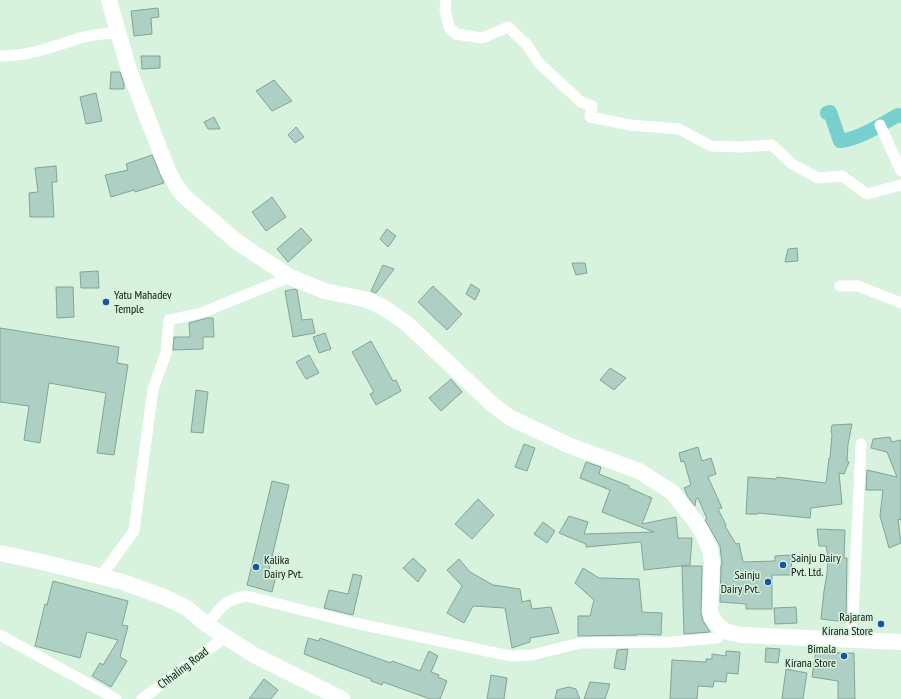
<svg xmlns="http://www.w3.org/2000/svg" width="901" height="699" viewBox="0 0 901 699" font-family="'PT Sans Narrow',sans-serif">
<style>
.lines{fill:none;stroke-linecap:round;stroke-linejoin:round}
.canal{stroke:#77cfce;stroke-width:14}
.building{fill:#adcfc4;stroke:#83a499}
.minor{stroke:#fff;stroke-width:11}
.secondary{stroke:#fff;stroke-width:16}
.poi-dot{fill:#1754a5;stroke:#d7f2dd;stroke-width:1.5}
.labels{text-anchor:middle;stroke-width:3;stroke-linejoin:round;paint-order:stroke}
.poi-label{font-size:12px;fill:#0c150e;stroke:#d7f2dd;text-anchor:start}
.street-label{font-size:12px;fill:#0c150e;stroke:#d7f2dd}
</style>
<rect width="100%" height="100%" fill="#d7f2dd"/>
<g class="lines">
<path class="canal" d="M 827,113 L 830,112 L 840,141 C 857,140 883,124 898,115 L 901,116"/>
</g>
<path class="building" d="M 158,8 L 159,17 L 151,18 L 152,34 L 134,36 L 131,11 Z
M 141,56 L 160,56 L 160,68 L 142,69 Z
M 111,72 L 120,72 L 124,84 L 124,89 L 110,89 Z
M 274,80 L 292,101 L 272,111 L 256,91 Z
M 96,93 L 102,121 L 86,124 L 80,97 Z
M 214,117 L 220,129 L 208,129 L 204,122 Z
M 296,127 L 304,137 L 295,143 L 288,135 Z
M 152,155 L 164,183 L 135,192 L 134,190 L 111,197 L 105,175 L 128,170 L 126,164 Z
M 56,166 L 57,182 L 52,182 L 54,217 L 30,217 L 29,193 L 38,192 L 35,168 Z
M 272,197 L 286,217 L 266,231 L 252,212 Z
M 301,228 L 312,240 L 288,262 L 277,249 Z
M 387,229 L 396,236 L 388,247 L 380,239 Z
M 797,248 L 798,261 L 785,262 L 788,249 Z
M 572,263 L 585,263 L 587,273 L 576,275 Z
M 383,265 L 394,269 L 376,293 L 371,291 Z
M 98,271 L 99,288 L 81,288 L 80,272 Z
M 471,284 L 480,290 L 475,300 L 466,294 Z
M 433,286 L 462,314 L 447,330 L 418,302 Z
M 56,287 L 73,287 L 74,317 L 57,318 Z
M 295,289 L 297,290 L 302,320 L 312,319 L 315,333 L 293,337 L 285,291 Z
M 207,318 L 213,318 L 214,337 L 203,337 L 203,349 L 173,350 L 174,337 L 190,337 L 189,323 Z
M 0,328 L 119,347 L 117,363 L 128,365 L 114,455 L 97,453 L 106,393 L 49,383 L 40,443 L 24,440 L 29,406 L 0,402 Z
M 325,333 L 331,349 L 319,353 L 313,337 Z
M 371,341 L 393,381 L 396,380 L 401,391 L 376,405 L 370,394 L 374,392 L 352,352 Z
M 309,355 L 319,373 L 306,379 L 296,362 Z
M 610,368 L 626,378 L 614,390 L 600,380 Z
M 451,379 L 462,392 L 441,411 L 429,398 Z
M 196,390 L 208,392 L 203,433 L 191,432 Z
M 852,424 L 848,444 L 847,461 L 849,462 L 844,474 L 839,473 L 842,504 L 811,508 L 810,518 L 758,513 L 758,514 L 746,514 L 748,477 L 776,479 L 777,477 L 826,483 L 829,458 L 830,458 L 832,434 L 831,431 L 832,425 Z
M 890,437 L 892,442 L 901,440 L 901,520 L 898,519 L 901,543 L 889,548 L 880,516 L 883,490 L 866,490 L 867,470 L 897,477 L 887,452 L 871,448 L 873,439 Z
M 524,444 L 535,448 L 527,471 L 515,467 Z
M 698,447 L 702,461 L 711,458 L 716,474 L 708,477 L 722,508 L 718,509 L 726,525 L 725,526 L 736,544 L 739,543 L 743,562 L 775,561 L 775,556 L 791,555 L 792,575 L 772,575 L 772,609 L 746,609 L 746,604 L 720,602 L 721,565 L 722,564 L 720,546 L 705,520 L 707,519 L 698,498 L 696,499 L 695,506 L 688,497 L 684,488 L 691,485 L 684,461 L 681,462 L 679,453 Z
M 586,462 L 601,467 L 599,474 L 629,486 L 629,488 L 652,498 L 642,524 L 676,517 L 678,538 L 692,538 L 690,565 L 644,570 L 641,542 L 586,547 L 586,544 L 559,533 L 569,516 L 588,522 L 584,534 L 654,532 L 602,512 L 610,490 L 580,478 Z
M 272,481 L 289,485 L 268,574 L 276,576 L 272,592 L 247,585 Z
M 478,499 L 494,515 L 472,539 L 455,524 Z
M 543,522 L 555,531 L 547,543 L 534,534 Z
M 817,529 L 845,530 L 844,558 L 847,558 L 846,622 L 821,619 L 824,591 L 827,574 L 828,557 L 826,546 L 819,546 Z
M 413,558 L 426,570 L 418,582 L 403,568 Z
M 459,559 L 470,572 L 493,585 L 520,589 L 522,602 L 530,600 L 532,609 L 551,607 L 559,633 L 530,638 L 530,642 L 512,648 L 505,608 L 473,606 L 464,623 L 447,613 L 462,586 L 447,570 Z
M 682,566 L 702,566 L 701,613 L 703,621 L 710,632 L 684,634 Z
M 583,568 L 599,578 L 639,579 L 642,612 L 662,613 L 661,635 L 638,634 L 638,635 L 578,636 L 578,616 L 590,616 L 594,600 L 575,583 Z
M 353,574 L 362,576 L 353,615 L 324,608 L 329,590 L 348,594 Z
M 53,581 L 128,601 L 122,625 L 128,626 L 120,657 L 127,661 L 111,687 L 92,676 L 100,663 L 103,665 L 118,640 L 87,632 L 80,658 L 35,646 L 45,604 L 47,605 Z
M 796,607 L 797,623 L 775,624 L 774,608 Z
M 308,638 L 319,641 L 320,638 L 391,663 L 392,661 L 420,671 L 429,651 L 438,656 L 431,672 L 439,675 L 438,677 L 447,681 L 440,699 L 430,699 L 383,682 L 382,685 L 371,681 L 371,679 L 360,675 L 304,654 Z
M 766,648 L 780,649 L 778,663 L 765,662 Z
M 628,649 L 625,670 L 614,668 L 617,650 Z
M 816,650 L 836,653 L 854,653 L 855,699 L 838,699 L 838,681 L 812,677 Z
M 726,651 L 740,652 L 738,674 L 727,673 L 726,682 L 714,681 L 713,687 L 698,686 L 697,699 L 670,699 L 672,660 L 706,662 L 706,659 L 712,659 L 712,654 L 726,656 Z
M 786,669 L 807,673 L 803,699 L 782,699 Z
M 491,675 L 507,678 L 504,699 L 487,699 Z
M 264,679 L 278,690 L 271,699 L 249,699 Z
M 590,682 L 610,684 L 605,699 L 584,699 Z
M 569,687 L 576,689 L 580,699 L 555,699 L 557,690 Z"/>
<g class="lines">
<path class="minor" d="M 446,0 L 445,9 L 449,27 L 456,34 L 482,38 L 508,27 L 527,45 L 539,63 L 581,102 L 592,106 L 590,117 L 630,125 L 679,129 L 711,146 L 742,147 L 772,145 L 792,164 L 818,178 L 842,176 L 867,194 L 901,185
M 0,56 C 29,57 56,45 84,37 C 95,34 107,34 118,32
M 880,125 L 901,171
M 840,286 L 858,286 L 901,303
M 101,576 L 134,531 L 153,389 L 166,353 L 169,320 L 201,313 L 290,277
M 207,625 C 220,608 224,600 246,596 L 350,622 L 511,656 L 532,655 L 580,643 L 672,642 L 717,638 L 724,631
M 0,635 L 116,699
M 852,640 L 861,444
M 142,699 L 225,637"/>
<path class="secondary" d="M 109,0 L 129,70 L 168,171 L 177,187 L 184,196 L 236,241 L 290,277 L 325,291 L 368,300 L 386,309 L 405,322 L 492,404 L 509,417 L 568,445 L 639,471 L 672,492 L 695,521 L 702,532 L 710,550 L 712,562 L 710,611 L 711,616 L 716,623 L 724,631 L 741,635 L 901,642
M 0,553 L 42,562 L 123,582 L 164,597 L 187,608 L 207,625 L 254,655 L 342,699"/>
</g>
<g class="poi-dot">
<circle cx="106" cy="302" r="4"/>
<circle cx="783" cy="565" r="4"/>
<circle cx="256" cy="567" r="4"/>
<circle cx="768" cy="582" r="4"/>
<circle cx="881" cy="624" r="4"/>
<circle cx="844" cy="656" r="4"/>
</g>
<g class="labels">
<g class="poi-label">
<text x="114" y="299">Yatu Mahadev<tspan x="114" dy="14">Temple</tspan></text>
<text x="791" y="562">Sainju Dairy<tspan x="791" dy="14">Pvt. Ltd.</tspan></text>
<text x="264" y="564">Kalika<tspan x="264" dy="14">Dairy Pvt.</tspan></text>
<text x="760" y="579" text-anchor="end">Sainju<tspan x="760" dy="14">Dairy Pvt.</tspan></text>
<text x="873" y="621" text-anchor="end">Rajaram<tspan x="873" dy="14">Kirana Store</tspan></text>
<text x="836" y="653" text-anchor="end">Bimala<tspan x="836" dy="14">Kirana Store</tspan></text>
</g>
<g class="street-label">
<text transform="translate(183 668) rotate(-37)" y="4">Chhaling Road</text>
</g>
</g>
</svg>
